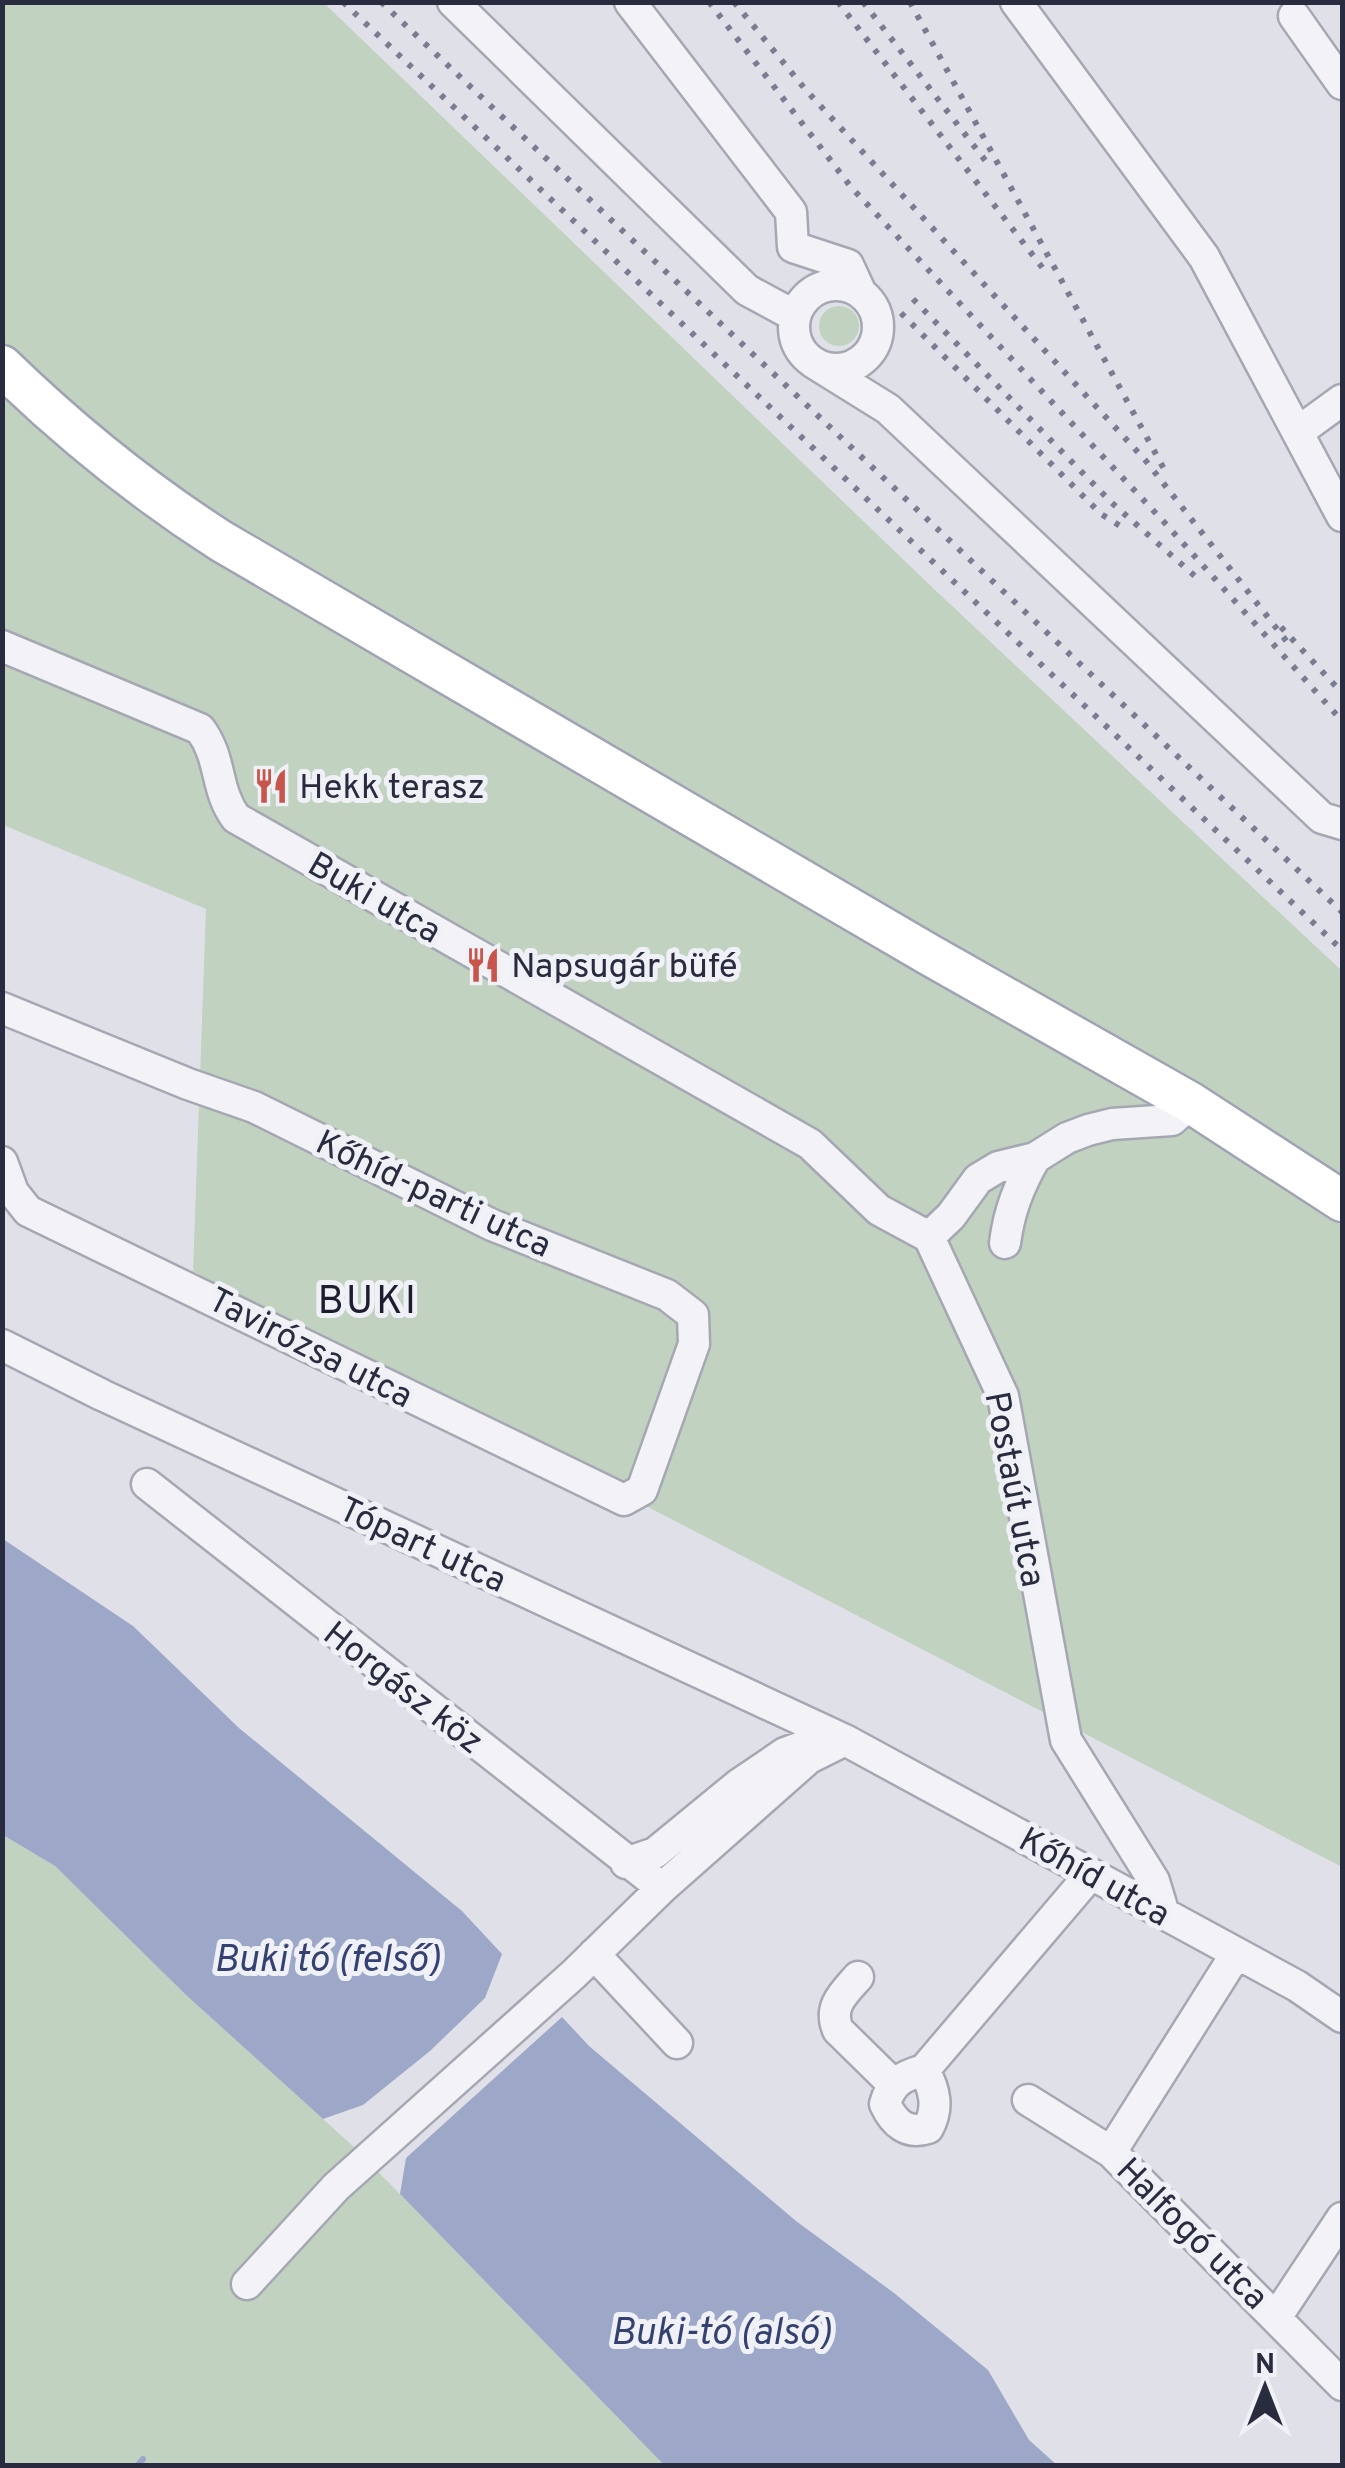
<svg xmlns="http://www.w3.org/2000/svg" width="1345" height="2468" viewBox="0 0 1345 2468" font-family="Overpass,sans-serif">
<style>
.green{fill:#c2d2c1}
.water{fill:#9da7c7}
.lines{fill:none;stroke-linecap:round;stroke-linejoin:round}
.stream{stroke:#9da7c7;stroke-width:6}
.minor-casing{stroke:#a5a7b2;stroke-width:35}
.major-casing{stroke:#a0a3b3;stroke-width:45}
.minor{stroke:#f3f3f7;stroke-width:30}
.major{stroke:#fff;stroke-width:40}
.rail{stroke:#7a7d91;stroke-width:6;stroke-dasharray:5 10;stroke-linecap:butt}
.labels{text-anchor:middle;stroke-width:10;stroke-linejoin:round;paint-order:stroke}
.poi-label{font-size:35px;fill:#292c3f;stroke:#eff1f6;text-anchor:start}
.street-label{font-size:35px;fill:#292c3f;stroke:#eff1f6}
.water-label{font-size:38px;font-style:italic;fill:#354271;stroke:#eff1f6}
.quarter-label{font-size:40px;letter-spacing:2.5px;fill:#1c1e30;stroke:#eff1f6}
</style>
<rect width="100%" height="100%" fill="#e0e1e8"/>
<path class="green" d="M 3,3 L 324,3 L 934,589 L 1342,971 L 1342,1867 L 193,1271 L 206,909 L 3,825 Z
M819 326a20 20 0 1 1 40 0a20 20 0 1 1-40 0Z
M 3,1835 L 55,1866 L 186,1995 L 354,2147 L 664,2465 L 3,2466 Z"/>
<path class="water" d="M 3,1539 L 133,1626 L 239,1728 L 462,1911 L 502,1954 L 485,1998 L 430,2051 L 363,2105 L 323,2119 L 186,1995 L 55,1866 L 3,1835 Z
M 562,2017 L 589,2046 L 796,2221 L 894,2293 L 988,2370 L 1029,2440 L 1057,2465 L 664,2465 L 400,2194 L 406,2158 Z"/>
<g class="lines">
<path class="stream" d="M 137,2466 L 143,2459"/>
<defs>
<path id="minor" d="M 453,2 L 747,290 L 795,316
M 630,2 L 791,212 L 793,247 L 848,265 L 861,293
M 1016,2 L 1204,257 L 1342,516
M 1294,16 L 1342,84
M794 327a42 42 0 1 1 84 0a42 42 0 1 1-84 0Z
M 814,363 L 888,409 L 1322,818 L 1342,824
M 1298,432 L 1342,400
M 2,646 L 200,729 C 222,758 215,790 236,818 L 810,1144 L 879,1210 L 929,1237
M 2,1008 L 188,1084 L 254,1107 L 492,1225 L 667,1295 L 693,1315 L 694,1344 L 642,1490 L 624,1500 L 28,1211 L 13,1192 L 2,1162
M 929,1237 L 1003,1396 L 1066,1740 L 1154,1881 L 1164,1914
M 929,1237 L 951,1216 L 978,1179 L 998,1167 L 1035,1158 L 1067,1138 L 1088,1130 L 1112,1124 L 1172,1120 L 1191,1103
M 1005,1243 C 1009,1211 1019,1186 1035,1158
M 2,1345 L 102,1395 L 845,1740 L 1297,1986 L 1342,2017
M 147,1484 L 662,1888
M 626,1863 L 655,1853 L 738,1785 L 785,1753 L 815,1742
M 594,1954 L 677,2043
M 858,1977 C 843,1994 828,2007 838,2030 L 894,2085
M 924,2070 C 935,2090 939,2108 928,2128 C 907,2135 894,2123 885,2104 C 891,2082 903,2076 924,2070 L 1090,1875
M 1028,2100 L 1111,2152 L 1342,2385
M 1111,2152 L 1236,1954
M 247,2284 L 336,2187 L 574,1974 L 662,1888 L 809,1758 L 845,1740
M 1277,2316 L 1342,2218"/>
<path id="major" d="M 2,366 C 69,431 143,491 221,541 L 928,954 L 1191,1103 L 1342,1201"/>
</defs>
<use href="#minor" class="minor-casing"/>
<use href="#major" class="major-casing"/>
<use href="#minor" class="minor"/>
<use href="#major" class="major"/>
<path class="rail" d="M 343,2 L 1342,950
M 381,2 L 1342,912
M 709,2 L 851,187 L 1164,522 L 1342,721
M 734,2 L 805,89 L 1146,461 L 1288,643
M 838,2 L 1048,275
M 863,2 L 991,168
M 910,2 L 1164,469
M 913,299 L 1112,503 L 1196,577
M 901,313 L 1101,514 L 1125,529
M 1281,627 L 1342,693"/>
</g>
<defs>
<symbol id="restaurant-bare" viewBox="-9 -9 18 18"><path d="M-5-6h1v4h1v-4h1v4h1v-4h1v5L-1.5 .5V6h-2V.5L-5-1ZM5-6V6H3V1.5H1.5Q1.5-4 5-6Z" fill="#c8554b" stroke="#eff1f6" stroke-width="2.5" paint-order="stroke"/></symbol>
</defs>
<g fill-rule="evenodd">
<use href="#restaurant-bare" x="246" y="761" width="50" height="50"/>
<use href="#restaurant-bare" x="458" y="940" width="50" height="50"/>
</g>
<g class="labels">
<g class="poi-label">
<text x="299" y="798">Hekk terasz</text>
<text x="511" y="977">Napsugár büfé</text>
</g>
<g class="street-label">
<text transform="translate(375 897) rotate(30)" y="12">Buki utca</text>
<text transform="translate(434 1193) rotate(25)" y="12">Kőhíd-parti utca</text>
<text transform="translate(311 1347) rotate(27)" y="12">Tavirózsa utca</text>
<text transform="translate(1016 1489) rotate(79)" y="12">Postaút utca</text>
<text transform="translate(423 1544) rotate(25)" y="12">Tópart utca</text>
<text transform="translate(404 1687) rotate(38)" y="12">Horgász köz</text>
<text transform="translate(1095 1876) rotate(29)" y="12">Kőhíd utca</text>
<text transform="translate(1193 2233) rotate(45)" y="12">Halfogó utca</text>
</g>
<g class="water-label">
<text x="327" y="1971">Buki tó (felső)</text>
<text x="721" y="2344">Buki-tó (alsó)</text>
</g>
<g class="quarter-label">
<text x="368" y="1313">BUKI</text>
</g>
</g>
<rect width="1345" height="2468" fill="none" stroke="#292c3f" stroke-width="10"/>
<g transform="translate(1265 2388)" stroke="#eff1f6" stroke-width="8" paint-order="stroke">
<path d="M0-8L18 38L0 25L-18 38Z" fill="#292c3f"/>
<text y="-15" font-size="28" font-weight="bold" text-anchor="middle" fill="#292c3f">N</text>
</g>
</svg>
